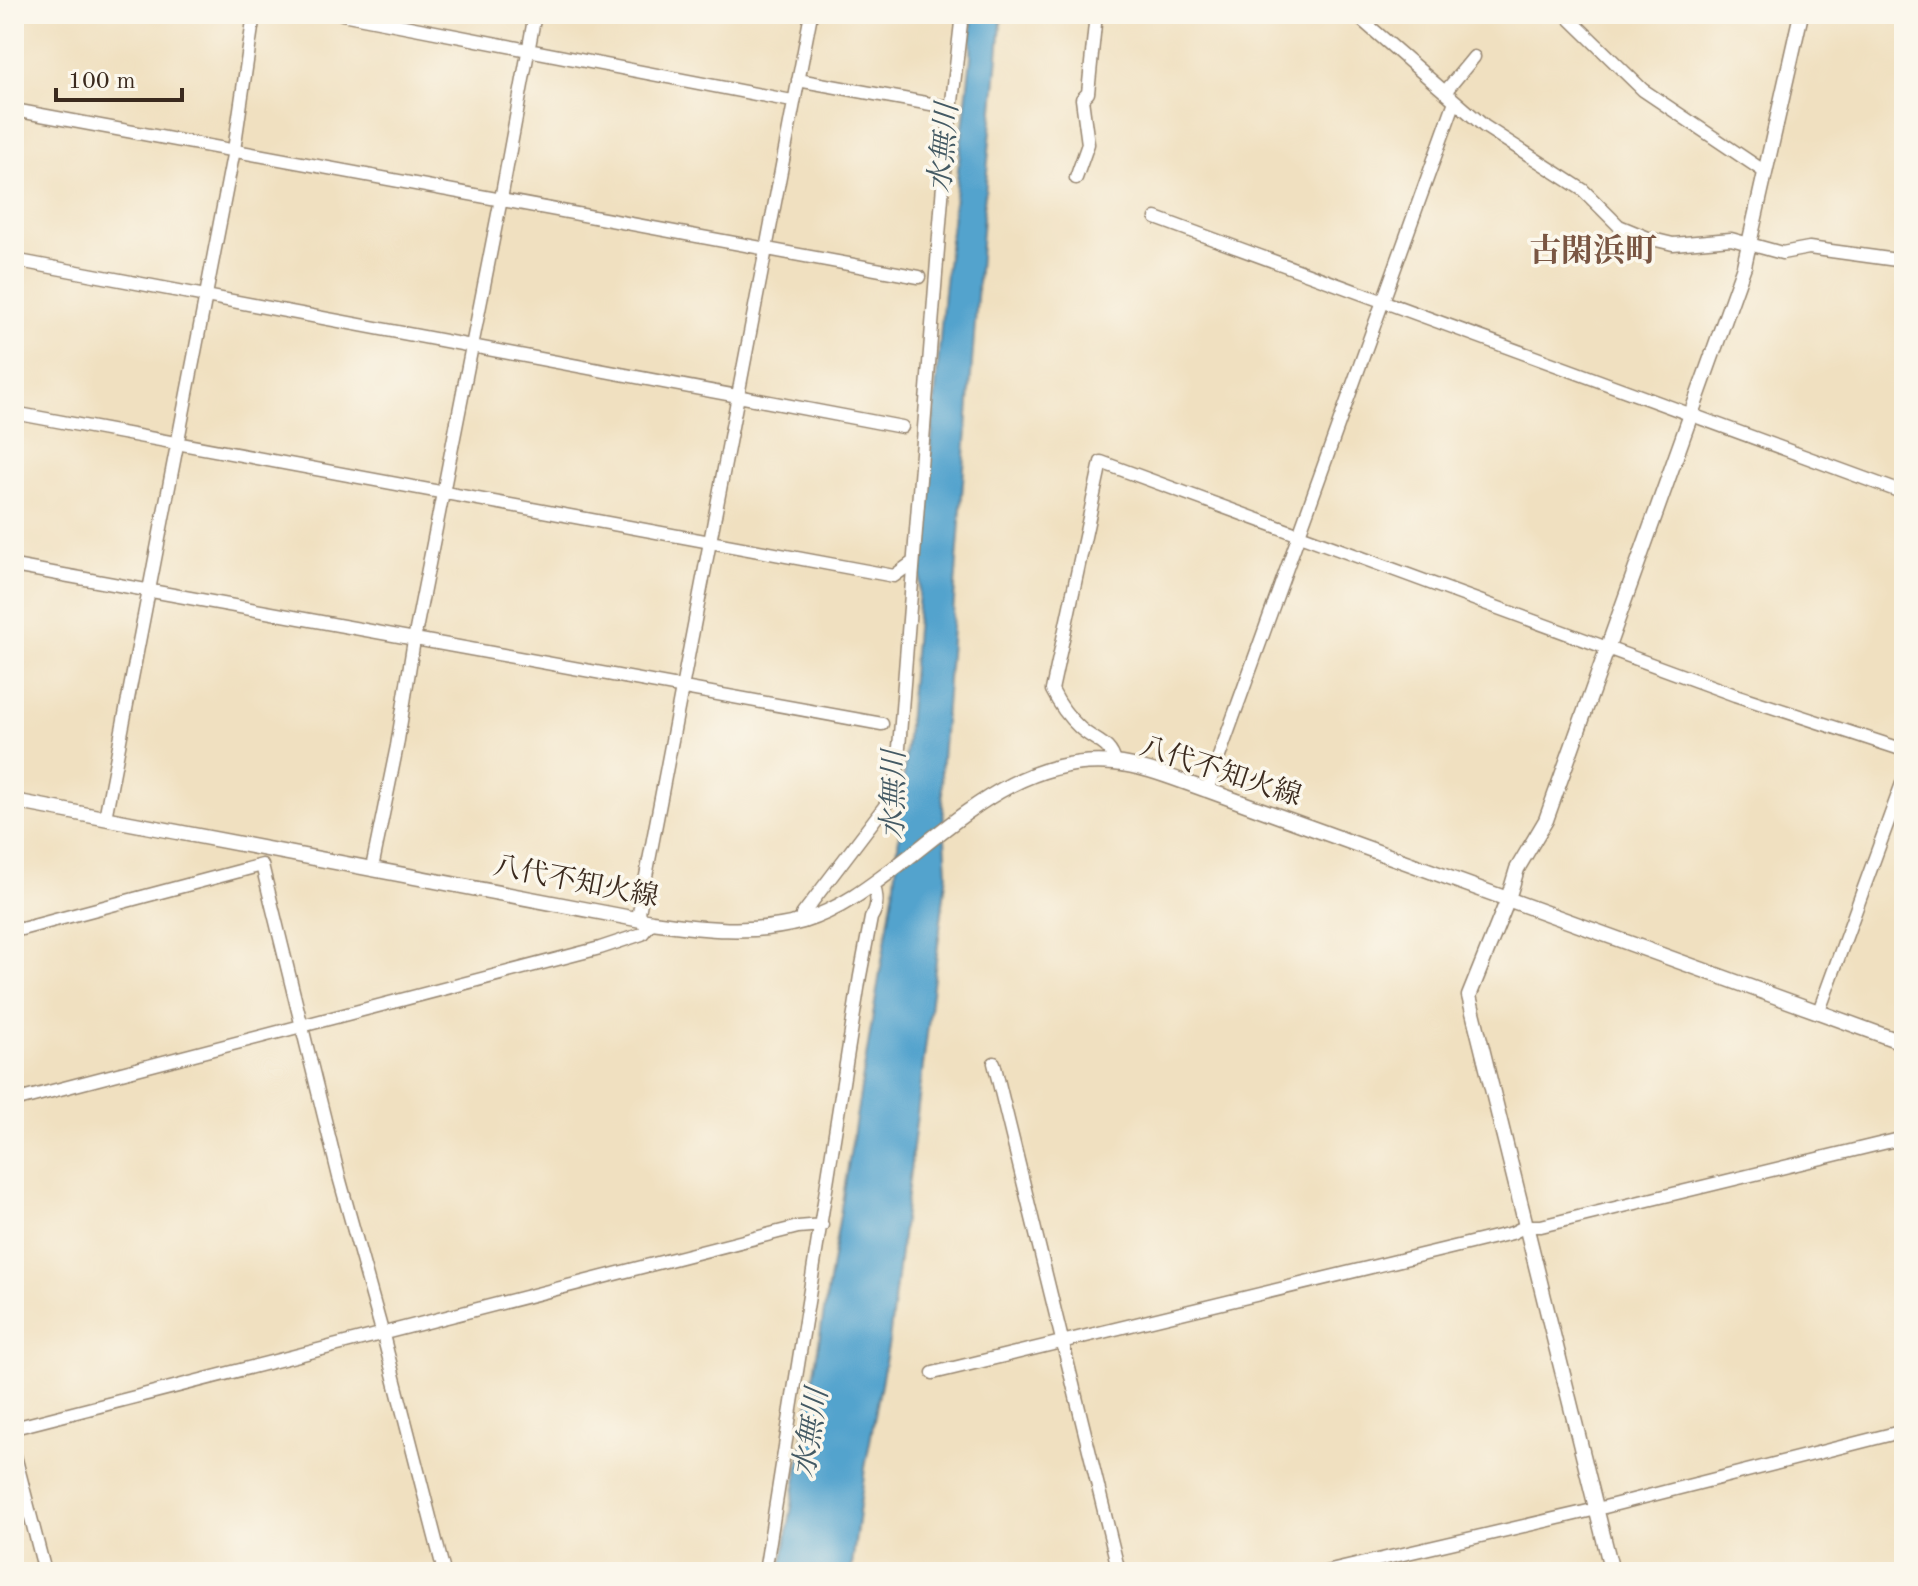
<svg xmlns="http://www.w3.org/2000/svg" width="1918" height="1586" viewBox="0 0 1918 1586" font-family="'Old Standard TT','Noto Serif JP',serif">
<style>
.water{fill:#52a3cd;stroke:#466676;stroke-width:2}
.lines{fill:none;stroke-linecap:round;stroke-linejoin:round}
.minor-casing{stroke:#96856f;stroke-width:15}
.major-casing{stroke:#96856f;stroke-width:17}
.minor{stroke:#fff;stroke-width:12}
.major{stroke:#fff;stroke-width:14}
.labels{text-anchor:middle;stroke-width:7;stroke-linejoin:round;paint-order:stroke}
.street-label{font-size:28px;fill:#3b2a1e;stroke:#fbf7ec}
.water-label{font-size:30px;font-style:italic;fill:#445a64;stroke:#fbf7ec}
.quarter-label{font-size:32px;font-weight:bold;fill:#7a5643;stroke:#fbf7ec}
</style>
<rect width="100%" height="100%" fill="#fbf7ec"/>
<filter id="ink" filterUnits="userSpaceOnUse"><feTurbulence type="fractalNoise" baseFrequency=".0125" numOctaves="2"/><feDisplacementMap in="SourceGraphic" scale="16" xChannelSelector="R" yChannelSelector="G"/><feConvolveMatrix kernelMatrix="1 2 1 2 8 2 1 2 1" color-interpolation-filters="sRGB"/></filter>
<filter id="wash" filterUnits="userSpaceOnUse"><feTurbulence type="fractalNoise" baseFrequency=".006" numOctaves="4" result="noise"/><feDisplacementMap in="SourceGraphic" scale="32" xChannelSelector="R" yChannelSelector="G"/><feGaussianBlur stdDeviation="1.8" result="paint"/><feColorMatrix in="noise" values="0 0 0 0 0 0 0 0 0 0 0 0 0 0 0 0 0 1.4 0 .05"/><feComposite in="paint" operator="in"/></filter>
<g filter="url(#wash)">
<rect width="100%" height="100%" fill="#f0e0c0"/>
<path class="water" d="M 972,14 L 1002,14 L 984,204 L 941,773 L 947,872 L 889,1341 L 865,1468 L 851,1572 L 781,1572 L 895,882 L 944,291 L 971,58 Z"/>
</g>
<g filter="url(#ink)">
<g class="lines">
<defs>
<path id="minor" d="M 342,14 L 792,101
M 1355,14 L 1484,126 L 1583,190 L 1619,226 L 1648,238 L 1673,244 L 1731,239 L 1782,253 L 1809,248 L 1904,261
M 1565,14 L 1643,90 L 1765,172
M 798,80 L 942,106
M 1445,92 L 1474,57
M 14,110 L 919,277
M 1076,178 L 1088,144 L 1082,99 L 1088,93 L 1096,14
M 1156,218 L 1904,493
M 14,260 L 902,427
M 14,413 L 894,576 L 913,562
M 14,566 L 882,724
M 1115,763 C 1111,742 1093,741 1079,727 C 1068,717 1059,704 1052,690 L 1101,462 L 1735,695 L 1904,750
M 1207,790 L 1455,101
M 105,818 L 234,150 L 254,14
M 372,868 L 397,746 L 414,640 L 501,199 L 535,14
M 638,918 L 811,14
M 802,921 L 802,915 L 894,794 L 896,786 L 944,172 L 962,14
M 14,931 L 262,865 L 339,1177 L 383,1335 L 444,1572
M 1819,1011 L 1904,778
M 994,1063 L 1119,1572
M 14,1101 L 600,948 L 642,934 L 652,922
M 933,1373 L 1512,1233 L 1526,1226 L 1541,1226 L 1904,1138
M 14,1428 L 798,1227 L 822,1225
M 14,1452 L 45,1572
M 765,1572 L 860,976 L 871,918 C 878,907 878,897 873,884
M 1326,1572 L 1597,1509 L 1904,1431"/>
<path id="major" d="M 14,801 L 652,922 C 702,929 753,935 803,921 C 840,910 871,886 901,863 C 966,813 1027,755 1114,763 C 1146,766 1177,780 1207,790 L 1904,1043
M 1612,1572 L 1469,996 L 1508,899 L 1517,869 L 1546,820 L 1744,266 L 1801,14"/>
</defs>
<use href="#minor" class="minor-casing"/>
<use href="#major" class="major-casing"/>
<use href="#minor" class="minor"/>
<use href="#major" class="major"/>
</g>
</g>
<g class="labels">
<g class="street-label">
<text transform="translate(1221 770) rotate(18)" y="10">八代不知火線</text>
<text transform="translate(576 880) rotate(11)" y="10">八代不知火線</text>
</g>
<g class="water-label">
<text transform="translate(943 148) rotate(-85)" y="10">水無川</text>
<text transform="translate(893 795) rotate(-89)" y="10">水無川</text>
<text transform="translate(810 1433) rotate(-81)" y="10">水無川</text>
</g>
<g class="quarter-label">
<text x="1593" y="261">古閑浜町</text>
</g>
</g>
<rect width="1918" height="1586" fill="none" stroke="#fbf7ec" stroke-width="48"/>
<path d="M56 88v12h126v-12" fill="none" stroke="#3b2a1e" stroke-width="4"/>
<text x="68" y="88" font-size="24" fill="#3b2a1e" stroke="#fbf7ec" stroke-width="6" paint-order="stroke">100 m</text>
</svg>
